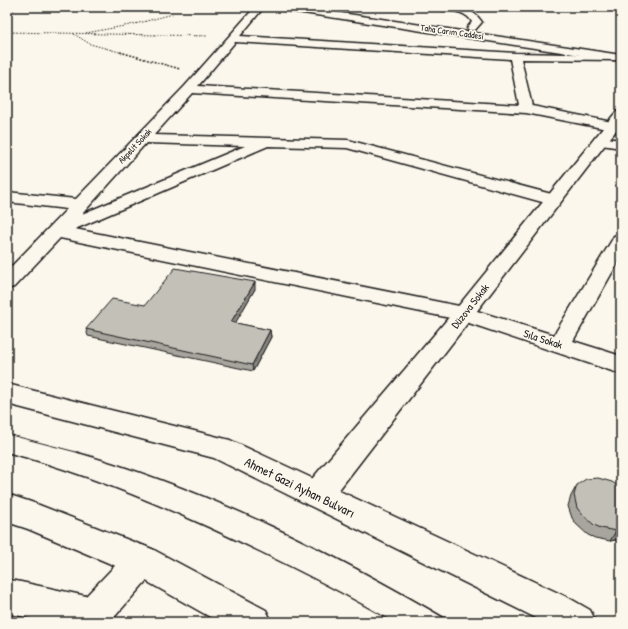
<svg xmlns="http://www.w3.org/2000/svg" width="628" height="629" viewBox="0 0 628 629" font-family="'Patrick Hand',sans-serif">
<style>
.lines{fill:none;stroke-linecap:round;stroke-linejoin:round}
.minor-casing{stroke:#1c1c1c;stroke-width:3}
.tertiary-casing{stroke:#1c1c1c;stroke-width:3}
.primary-casing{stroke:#1c1c1c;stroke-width:3}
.path-far1{stroke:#1c1c1c;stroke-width:1;stroke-dasharray:1.5 1.5;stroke-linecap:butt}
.path{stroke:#1c1c1c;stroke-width:1.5;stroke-dasharray:2 1.5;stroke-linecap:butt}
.minor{fill:#fbf7ec;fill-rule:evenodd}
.tertiary{fill:#fbf7ec;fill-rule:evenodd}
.primary{fill:#fbf7ec;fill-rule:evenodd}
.tram-far1{stroke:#1c1c1c;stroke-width:1}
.tram{stroke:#1c1c1c;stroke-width:1.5}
.wall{fill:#a8a59e;stroke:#1c1c1c}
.shaded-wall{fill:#888681;stroke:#1c1c1c}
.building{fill:#c3c0b8;stroke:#1c1c1c}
.labels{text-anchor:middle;stroke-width:3.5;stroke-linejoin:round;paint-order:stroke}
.far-street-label{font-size:9px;fill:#1c1c1c;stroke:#fbf7ec}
.street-label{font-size:11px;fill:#1c1c1c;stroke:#fbf7ec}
.near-street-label{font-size:13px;fill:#1c1c1c;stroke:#fbf7ec}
</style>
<rect width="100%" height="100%" fill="#fbf7ec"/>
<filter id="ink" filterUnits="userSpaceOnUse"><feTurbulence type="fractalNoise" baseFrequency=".025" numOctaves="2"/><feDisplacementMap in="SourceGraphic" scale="8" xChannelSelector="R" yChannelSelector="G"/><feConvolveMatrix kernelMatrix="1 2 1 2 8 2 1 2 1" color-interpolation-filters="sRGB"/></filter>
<g filter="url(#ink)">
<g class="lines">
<defs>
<path id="minor" d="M 7,7 L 16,7 L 7,12 Z
M 255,7 L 264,7 L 240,36 L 515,53 L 620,55 L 620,59 L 616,60 L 521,59 L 532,106 L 617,123 L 619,126 L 617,129 L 612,130 L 526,113 L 192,93 L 154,135 L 348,140 L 559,196 L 562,200 L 559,204 L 553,205 L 347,148 L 268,146 L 75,229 L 464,307 L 554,335 L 612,240 L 614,236 L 621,234 L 621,257 L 573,341 L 621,356 L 621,374 L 460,320 L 60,238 L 14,287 L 7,289 L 7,271 L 67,209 L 7,202 L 7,192 L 76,199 L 185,86 ZM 235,42 L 510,59 L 519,105 L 198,86 ZM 146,143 L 245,146 L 82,214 Z
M 436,7 C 454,7 471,5 482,22 L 475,30 L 469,30 L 467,28 L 472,22 C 465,9 449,12 437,9 Z
M 600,137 L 621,140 L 621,148 L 595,144 L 593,141 L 595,138 Z
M 142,545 L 154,550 L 158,561 L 154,572 L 110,622 L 46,622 L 7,613 L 7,579 L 86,596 L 130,550 Z"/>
<path id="tertiary" d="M 621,111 L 621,124 L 328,504 L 317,508 L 306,504 L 302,495 L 306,486 L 456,309 L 616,112 Z"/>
<path id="primary" d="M 279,7 L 301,7 L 621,55 L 621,61 L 283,10 Z
M 7,384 L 230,440 L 569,598 L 590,610 L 596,622 L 544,622 L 214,458 L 7,404 Z
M 7,494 L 34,503 L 154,550 L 266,610 L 272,622 L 219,622 L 130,572 L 28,529 L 7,522 Z"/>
</defs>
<use href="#minor" class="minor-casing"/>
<use href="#tertiary" class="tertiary-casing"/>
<use href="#primary" class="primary-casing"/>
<path class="path-far1" d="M 7,32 L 208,36
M 86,33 L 135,24 L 173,14
M 74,34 L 90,44 L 123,53"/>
<path class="path" d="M 120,52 L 180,69"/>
<use href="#minor" class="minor"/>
<use href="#tertiary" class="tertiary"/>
<use href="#primary" class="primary"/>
<path class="tram-far1" d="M 7,434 L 80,453"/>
<path class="tram" d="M 77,452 C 210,490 333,552 452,622
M 7,453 C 77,471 143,498 209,528 C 272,557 333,587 393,622"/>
</g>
<path class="wall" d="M 255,289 L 235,323 L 270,330 L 271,337 L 253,371 L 88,336 L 86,329 L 145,305 Z
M 577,485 L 621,488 L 621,539 L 610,541 L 595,538 L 588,535 L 576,524 L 572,518 L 568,506 L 571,496 Z"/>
<path class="shaded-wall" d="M 255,282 L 255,289 L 232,329 L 231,322 Z
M 270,330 L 271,337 L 253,371 L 252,365 Z
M 621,530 L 621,539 L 610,541 L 616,531 Z"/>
<path class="building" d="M 175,268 L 255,282 L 231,322 L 270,330 L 252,365 L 86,329 L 112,299 L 145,305 Z
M 598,478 L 612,482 L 621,488 L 621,530 L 616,531 L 601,528 L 594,525 L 582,514 L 577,508 L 574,495 L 577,485 L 586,479 Z"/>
</g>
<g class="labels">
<g class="far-street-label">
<text transform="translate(452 32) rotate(8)" y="3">Taha Carım Caddesi</text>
<text transform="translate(135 146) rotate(-47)" y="3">Akpelit Sokak</text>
</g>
<g class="street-label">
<text transform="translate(470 306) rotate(-52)" y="4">Düzova Sokak</text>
<text transform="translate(543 339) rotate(18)" y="4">Sıla Sokak</text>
</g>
<g class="near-street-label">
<text transform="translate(300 487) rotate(26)" y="5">Ahmet Gazi Ayhan Bulvarı</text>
</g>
</g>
<rect width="628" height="629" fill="none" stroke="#fbf7ec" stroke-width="24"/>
<rect x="12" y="12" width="604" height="605" fill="none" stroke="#1c1c1c" stroke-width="1.5" filter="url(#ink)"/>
</svg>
